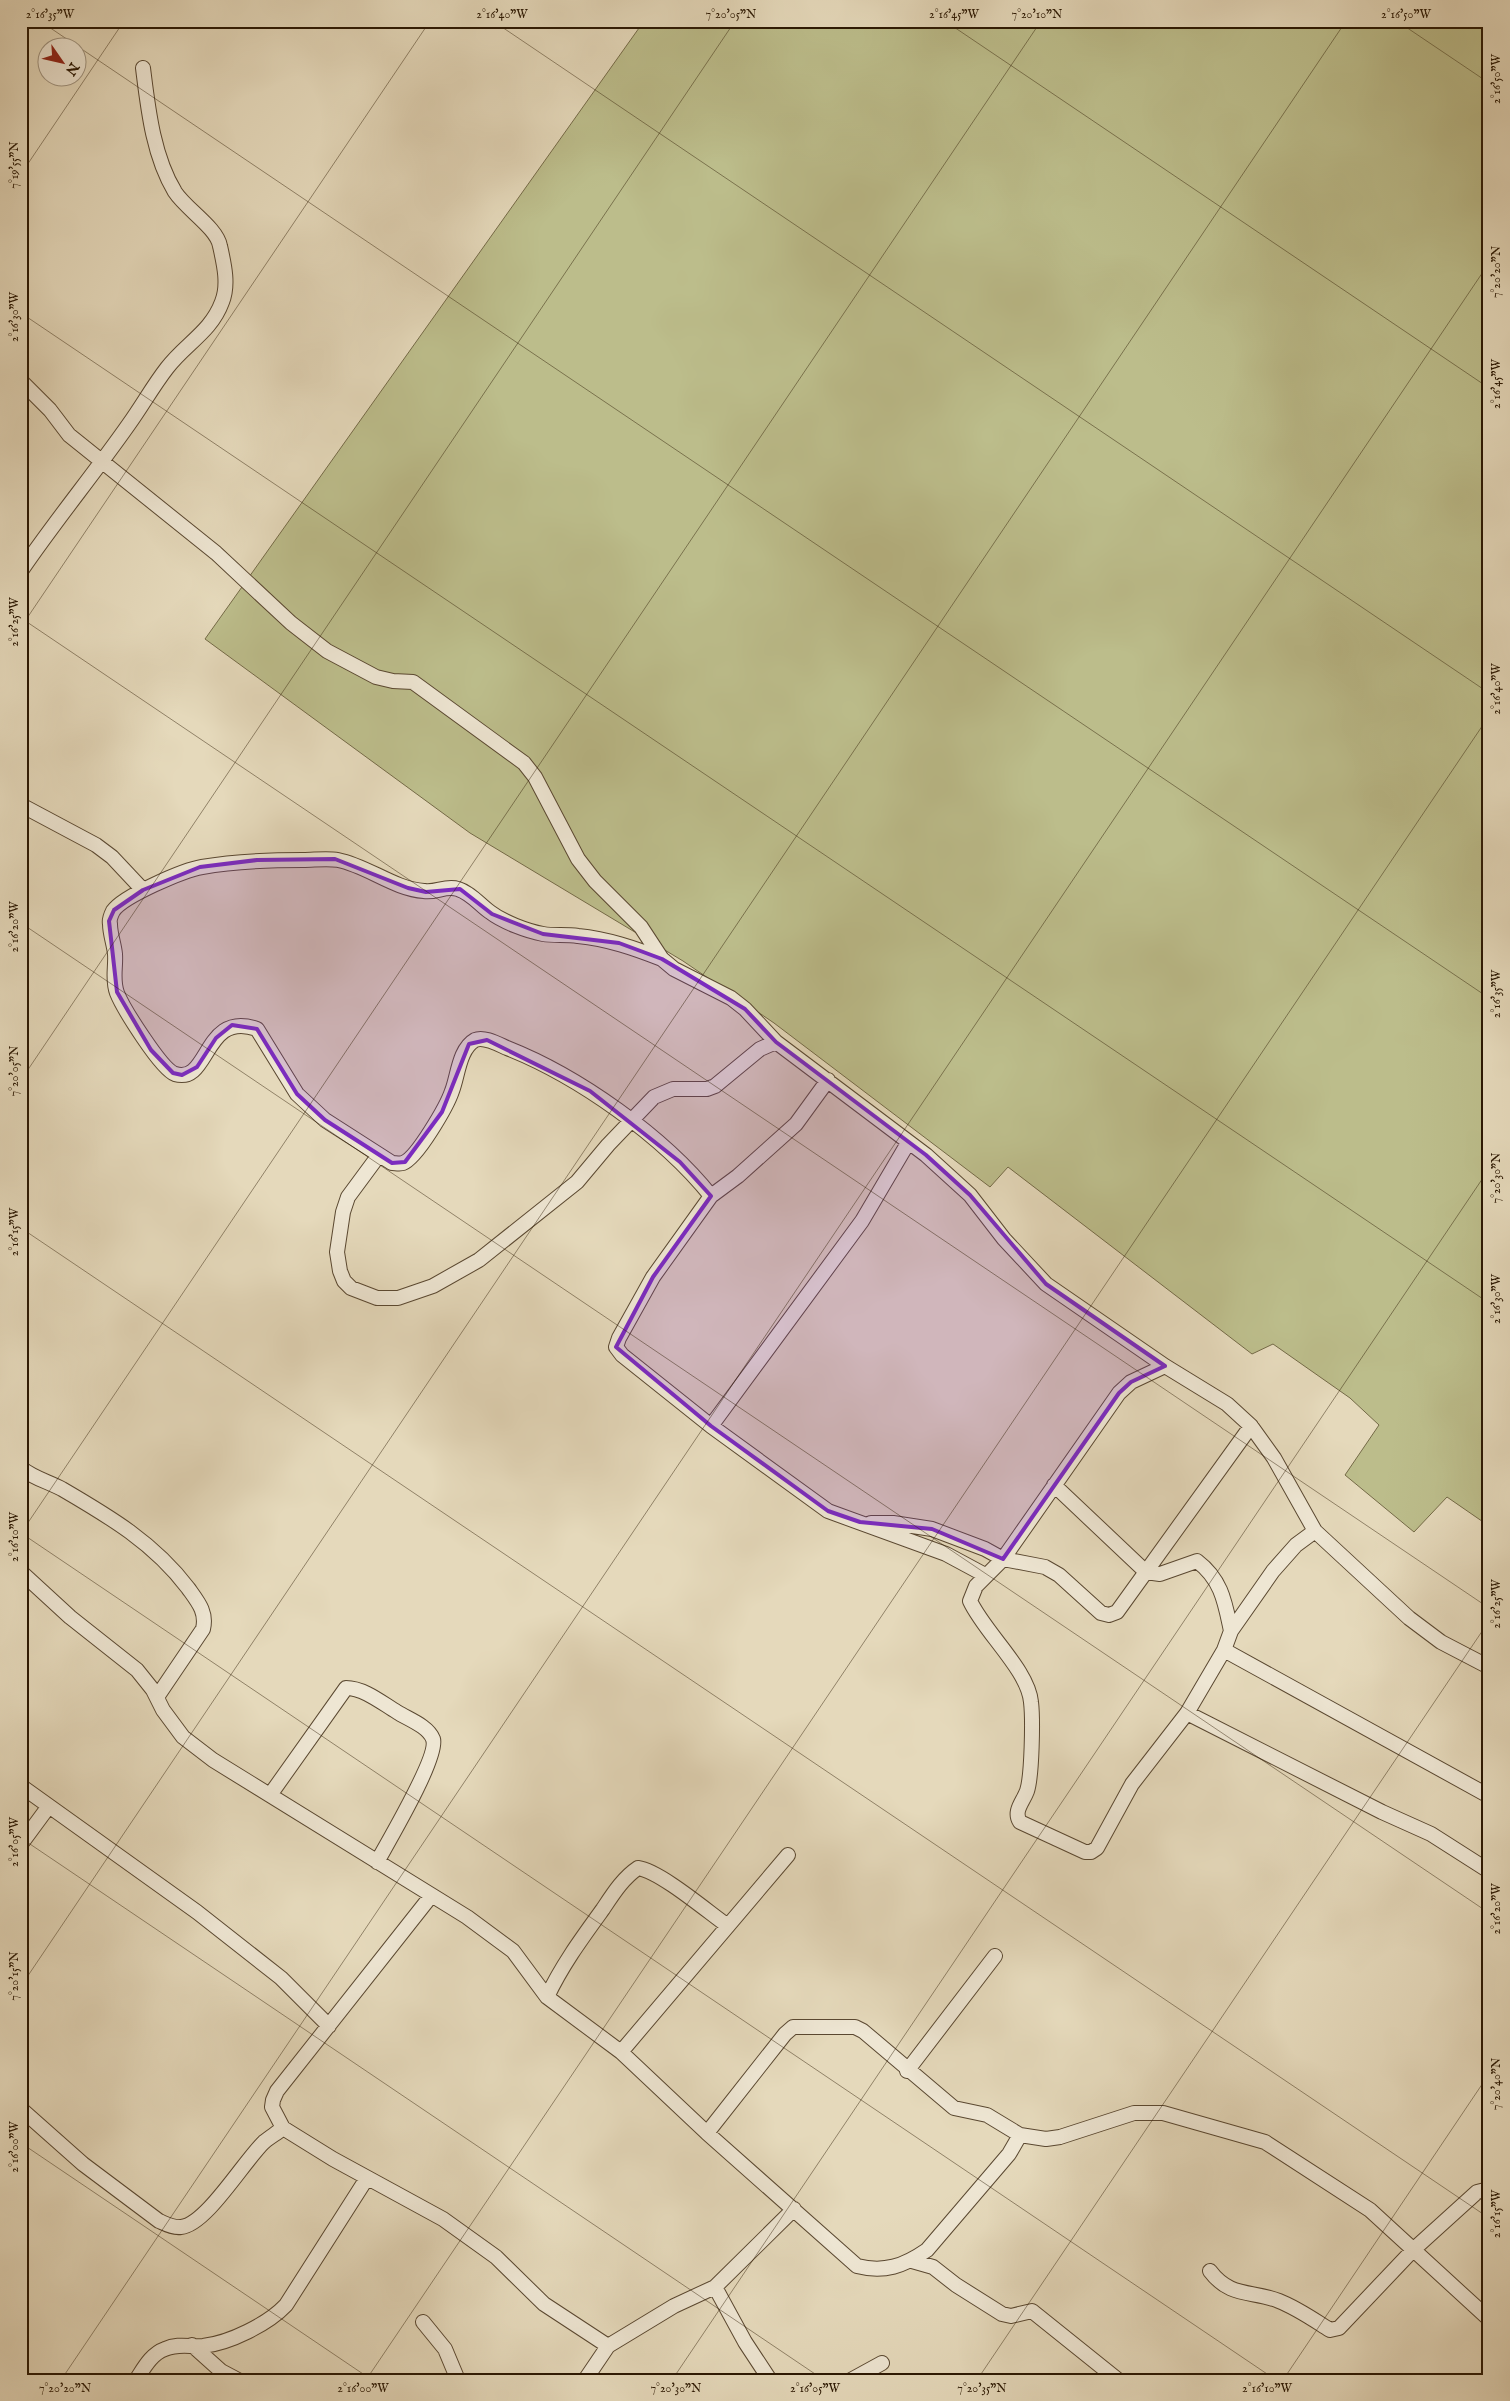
<svg xmlns="http://www.w3.org/2000/svg" width="1510" height="2401" viewBox="0 0 1510 2401" font-family="'IM FELL English',serif">
<style>
.green{fill:#bcbd8b;stroke:#746a47}
.lines{fill:none;stroke-linecap:round;stroke-linejoin:round}
.minor-casing{stroke:#5a4831;stroke-width:16}
.minor{stroke:#eee6d3;stroke-width:14}
.marked{fill:#7b2cbf;fill-opacity:0.2;stroke:#7b2cbf;stroke-width:4;stroke-linejoin:round}
.ticks{fill:none;stroke:#2b1803;stroke-width:1;stroke-opacity:0.45}
.neatline{fill:none;stroke:#2b1803;stroke-width:2}
.ticks-label{font-size:12px;text-anchor:middle;fill:#2b1803}
</style>
<rect width="100%" height="100%" fill="#e5d9bb"/>
<filter id="stains"><feTurbulence type="fractalNoise" baseFrequency=".004" numOctaves="4"/><feColorMatrix values="0 0 0 0 .2 0 0 0 0 .09 0 0 0 0 .02 0 0 0 .5 -.17"/></filter>
<radialGradient id="worn" r=".72"><stop offset=".6" stop-color="#630" stop-opacity="0"/><stop offset="1" stop-color="#630" stop-opacity=".3"/></radialGradient>
<path class="green" d="M 644,21 L 1489,21 L 1489,1526 L 1447,1497 L 1414,1532 L 1345,1475 L 1379,1425 L 1350,1398 L 1273,1344 L 1252,1354 L 1008,1167 L 990,1187 L 774,1023 L 683,961 L 470,833 L 205,639 Z"/>
<g class="lines">
<defs>
<path id="minor" d="M 21,381 L 50,410 L 69,435 L 216,553 L 291,623 L 327,651 L 376,677 L 393,681 L 413,682 L 524,763 L 535,777 L 578,859 L 595,881 L 641,927 L 662,959 L 674,969 L 731,998 L 745,1009 L 776,1042 L 926,1155 L 970,1195 L 1004,1239 L 1046,1284 L 1165,1366 L 1227,1404 L 1251,1426 L 1274,1458 L 1315,1531 L 1409,1618 L 1441,1642 L 1489,1667
M 21,571 C 55,521 94,474 129,424 C 142,406 153,386 167,368 C 185,344 211,332 222,302 C 229,285 224,264 220,246 C 217,228 186,209 175,192 C 153,156 148,108 143,68
M 21,805 L 96,845 L 112,857 L 143,890
M 662,959 C 634,948 608,939 578,936 C 566,934 554,936 543,934 C 527,931 503,922 490,912 C 480,905 471,893 458,889 C 446,885 436,893 424,891 C 394,889 368,866 338,860 C 327,858 314,860 303,860 C 269,860 236,861 202,867 C 184,870 123,896 113,911 C 111,915 109,920 110,924 C 110,934 114,944 115,954 C 116,967 112,980 117,993 C 123,1008 161,1069 175,1074 C 210,1085 203,1010 257,1029 L 297,1094 L 325,1120 L 392,1163 C 395,1163 400,1164 403,1163 C 417,1158 447,1106 452,1091 C 458,1076 459,1049 475,1040 C 484,1036 498,1044 507,1048 C 578,1076 663,1136 711,1196
M 828,1080 L 796,1124 L 738,1176 L 711,1196 L 653,1277 L 619,1338 L 616,1347 L 622,1355 L 711,1426 L 828,1511 L 946,1554 L 985,1575
M 379,1155 L 348,1197 L 343,1212 L 337,1252 L 340,1271 L 344,1281 L 351,1288 L 377,1298 L 398,1298 L 433,1286 L 479,1260 L 577,1182 L 608,1145 L 654,1097 L 673,1089 L 707,1089 L 715,1086 L 760,1049 L 776,1042
M 1165,1366 L 1131,1382 L 1119,1393 L 1003,1559 L 976,1586 L 970,1601 C 985,1633 1028,1670 1031,1702 C 1033,1719 1032,1776 1027,1791 C 1023,1802 1013,1811 1020,1822 L 1085,1852 L 1091,1852 L 1097,1848 L 1132,1784 L 1187,1713 L 1224,1650 L 1231,1631 L 1273,1571 L 1296,1545 L 1315,1531
M 711,1426 L 862,1221 L 908,1143
M 21,1468 C 33,1478 49,1482 62,1489 C 110,1517 154,1543 188,1588 C 198,1602 207,1612 203,1629 L 157,1697
M 1054,1485 L 1146,1572 L 1160,1574 L 1197,1561 C 1222,1580 1225,1603 1231,1631
M 871,1523 L 893,1523 L 932,1529 L 985,1549 L 1003,1559 L 1045,1567 L 1059,1575 L 1101,1613 L 1109,1615 L 1117,1612 L 1251,1426
M 21,1572 L 70,1617 L 137,1670 L 153,1690 L 163,1710 L 183,1737 L 213,1760 L 467,1917 L 513,1951 L 547,1997 L 621,2052 L 707,2133 L 785,2034 L 793,2027 L 855,2027 L 863,2031 L 954,2108 L 987,2115 L 1020,2135 L 1046,2139 L 1060,2137 L 1134,2113 L 1163,2113 L 1265,2142 L 1370,2210 L 1489,2319
M 1224,1650 L 1489,1796
M 1187,1713 L 1382,1812 L 1431,1834 L 1489,1871
M 21,1786 L 197,1912 L 281,1978 L 329,2026
M 270,1795 L 346,1688 C 364,1688 382,1703 397,1712 C 408,1719 428,1726 433,1739 C 439,1756 388,1842 377,1862
M 21,1844 L 49,1806
M 431,1896 L 277,2091 L 273,2100 L 272,2107 L 283,2128 L 333,2159 L 443,2219 L 496,2257 L 544,2304 L 608,2346
M 547,1997 C 562,1965 582,1938 603,1909 C 613,1894 623,1878 638,1868 C 660,1871 708,1912 728,1926
M 621,2052 L 788,1855
M 907,2071 L 995,1956
M 21,2109 L 83,2164 L 159,2221 C 166,2224 173,2228 181,2227 C 206,2225 244,2161 264,2142 C 270,2137 277,2133 283,2128
M 707,2133 L 857,2266 C 884,2273 904,2266 927,2250 L 1009,2154 L 1020,2135
M 912,2261 L 933,2267 L 956,2285 L 1002,2314 L 1011,2316 L 1032,2311 L 1118,2380
M 1210,2271 C 1230,2298 1252,2290 1279,2301 C 1297,2308 1314,2320 1330,2330 L 1339,2328 L 1413,2250 L 1477,2192 L 1489,2189
M 715,2287 L 745,2342 L 770,2380
M 423,2322 L 445,2349 L 458,2380
M 192,2345 L 221,2371 L 238,2380
M 136,2380 C 144,2368 151,2354 165,2349 C 178,2343 190,2347 203,2346 C 230,2343 268,2324 286,2305 L 367,2178
M 585,2380 L 608,2346 L 674,2306 L 715,2287 L 794,2209
M 851,2380 L 882,2363"/>
</defs>
<use href="#minor" class="minor-casing"/>
<use href="#minor" class="minor"/>
</g>
<path class="marked" d="M 335,859 L 408,888 L 426,892 L 460,889 L 492,914 L 543,934 L 619,943 L 662,959 L 745,1009 L 776,1042 L 926,1155 L 970,1195 L 1046,1284 L 1165,1366 L 1131,1382 L 1119,1393 L 1003,1559 L 932,1529 L 860,1522 L 828,1511 L 711,1426 L 616,1347 L 653,1277 L 711,1196 L 680,1162 L 590,1091 L 487,1040 L 469,1044 L 442,1112 L 405,1162 L 392,1163 L 325,1120 L 297,1094 L 257,1029 L 232,1025 L 216,1038 L 197,1067 L 182,1075 L 173,1073 L 151,1050 L 117,992 L 109,921 L 114,910 L 143,890 L 200,867 L 257,860 Z"/>
<path class="ticks" d="M 40,21 L 1489,998M 493,21 L 1489,693M 945,21 L 1489,388M 1397,21 L 1489,83M 21,174 L 124,21M 21,313 L 1489,1303M 21,618 L 1489,1608M 21,627 L 430,21M 21,923 L 1489,1913M 21,1080 L 735,21M 21,1228 L 1489,2218M 21,1533 L 1276,2380M 21,1533 L 1041,21M 21,1838 L 824,2380M 21,1986 L 1346,21M 21,2143 L 372,2380M 61,2380 L 1489,263M 366,2380 L 1489,716M 672,2380 L 1489,1169M 977,2380 L 1489,1621M 1283,2380 L 1489,2074"/>
<rect width="1510" height="2401" fill="none" stroke="#e5d9bb" stroke-width="55"/>
<g transform="translate(62 62) rotate(124)"><circle r="24" fill="#eee6d3" stroke="#a09480"/>
<path d="M0-4L9 19L0 12L-9 19Z" fill="#8f2418"/>
<text y="-8" font-size="14" font-weight="bold" text-anchor="middle" fill="#2b1803">N</text>
</g>
<rect x="28" y="28" width="1454" height="2346" class="neatline"/>
<g class="ticks-label">
<text x="50" y="18">2°16'35"W</text>
<text x="502" y="18">2°16'40"W</text>
<text x="731" y="18">7°20'05"N</text>
<text x="954" y="18">2°16'45"W</text>
<text x="1037" y="18">7°20'10"N</text>
<text x="1406" y="18">2°16'50"W</text>
<text transform="translate(1496 79) rotate(-90)" y="4">2°16'50"W</text>
<text transform="translate(14 165) rotate(-90)" y="4">7°19'55"N</text>
<text transform="translate(1496 272) rotate(-90)" y="4">7°20'20"N</text>
<text transform="translate(14 317) rotate(-90)" y="4">2°16'30"W</text>
<text transform="translate(1496 384) rotate(-90)" y="4">2°16'45"W</text>
<text transform="translate(14 622) rotate(-90)" y="4">2°16'25"W</text>
<text transform="translate(1496 689) rotate(-90)" y="4">2°16'40"W</text>
<text transform="translate(14 927) rotate(-90)" y="4">2°16'20"W</text>
<text transform="translate(1496 994) rotate(-90)" y="4">2°16'35"W</text>
<text transform="translate(14 1071) rotate(-90)" y="4">7°20'05"N</text>
<text transform="translate(1496 1178) rotate(-90)" y="4">7°20'30"N</text>
<text transform="translate(14 1232) rotate(-90)" y="4">2°16'15"W</text>
<text transform="translate(1496 1299) rotate(-90)" y="4">2°16'30"W</text>
<text transform="translate(14 1537) rotate(-90)" y="4">2°16'10"W</text>
<text transform="translate(1496 1604) rotate(-90)" y="4">2°16'25"W</text>
<text transform="translate(14 1842) rotate(-90)" y="4">2°16'05"W</text>
<text transform="translate(1496 1909) rotate(-90)" y="4">2°16'20"W</text>
<text transform="translate(14 1976) rotate(-90)" y="4">7°20'15"N</text>
<text transform="translate(1496 2084) rotate(-90)" y="4">7°20'40"N</text>
<text transform="translate(14 2147) rotate(-90)" y="4">2°16'00"W</text>
<text transform="translate(1496 2214) rotate(-90)" y="4">2°16'15"W</text>
<text x="65" y="2392">7°20'20"N</text>
<text x="363" y="2392">2°16'00"W</text>
<text x="676" y="2392">7°20'30"N</text>
<text x="815" y="2392">2°16'05"W</text>
<text x="982" y="2392">7°20'35"N</text>
<text x="1267" y="2392">2°16'10"W</text>
</g>
<rect width="100%" height="100%" filter="url(#stains)"/>
<rect width="100%" height="100%" fill="url(#worn)"/>
</svg>
